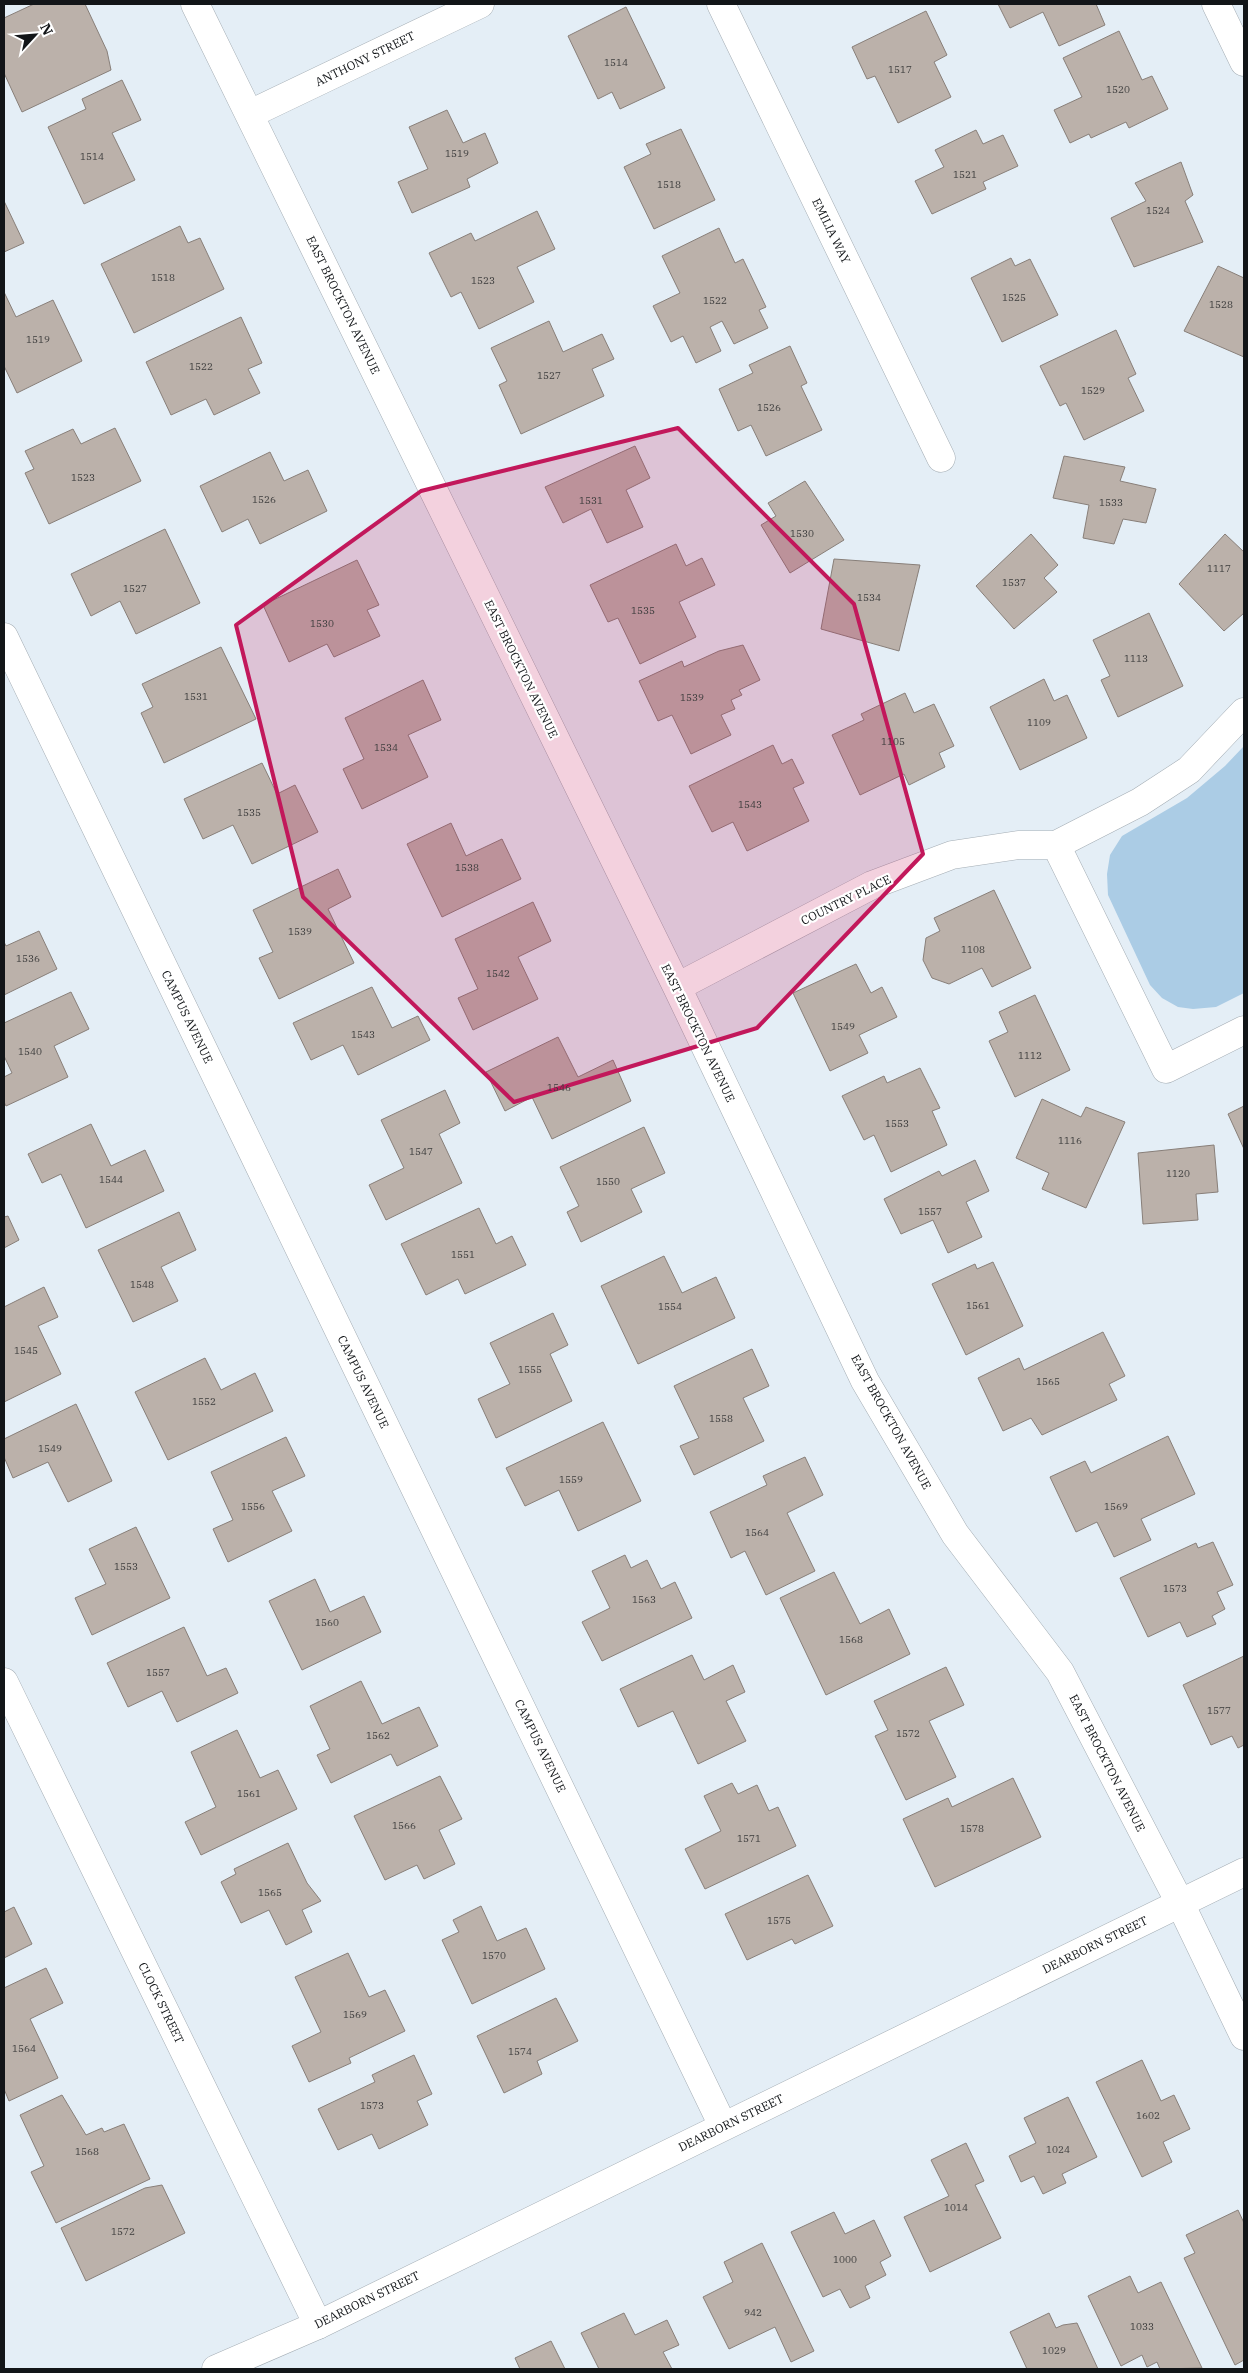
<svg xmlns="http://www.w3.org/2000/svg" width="1248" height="2373" viewBox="0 0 1248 2373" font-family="'IBM Plex Serif',serif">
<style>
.green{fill:#abcce5}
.building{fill:#bbb1aa;stroke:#887f79}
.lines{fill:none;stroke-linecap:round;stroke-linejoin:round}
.minor-casing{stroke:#a4adb4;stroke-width:29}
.tertiary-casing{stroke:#a4adb4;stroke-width:29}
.minor{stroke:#fff;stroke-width:28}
.tertiary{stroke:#fff;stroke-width:28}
.marked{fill:#c2185b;fill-opacity:0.2;stroke:#c2185b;stroke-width:4;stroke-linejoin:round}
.labels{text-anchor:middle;stroke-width:4.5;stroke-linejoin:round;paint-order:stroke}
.number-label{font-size:10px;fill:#3c3c3c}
.street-label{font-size:12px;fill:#121518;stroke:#fff}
</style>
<rect width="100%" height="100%" fill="#e4eef6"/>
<path class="green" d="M 1244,746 L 1244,993 L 1216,1007 L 1193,1009 L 1178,1007 L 1162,998 L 1150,985 L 1108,895 L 1107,874 L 1110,855 L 1122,836 L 1187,798 L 1225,766 Z"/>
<path class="building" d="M 34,4 L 85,4 L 107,51 L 111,70 L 22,112 L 4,73 L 4,18 Z
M 998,4 L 1096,4 L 1105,25 L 1059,46 L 1043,12 L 1010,28 Z
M 626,7 L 665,88 L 620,109 L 612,92 L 598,99 L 568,36 Z
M 926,11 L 947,55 L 934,62 L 951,97 L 898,123 L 875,76 L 867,79 L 852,47 Z
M 1119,31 L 1142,80 L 1152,76 L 1168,109 L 1129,128 L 1126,122 L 1091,138 L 1089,134 L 1070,143 L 1054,110 L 1082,97 L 1063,58 Z
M 122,80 L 141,120 L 112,133 L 135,180 L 84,204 L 48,127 L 86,109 L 82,99 Z
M 447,110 L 463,143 L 485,133 L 498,163 L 467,179 L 470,187 L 412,213 L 398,182 L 428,169 L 409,127 Z
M 681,129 L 715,200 L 654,229 L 624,167 L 651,154 L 646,144 Z
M 976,130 L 983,144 L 1003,135 L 1018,166 L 983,182 L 986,189 L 932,214 L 915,181 L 944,167 L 935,150 Z
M 1181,162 L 1193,195 L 1185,201 L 1203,242 L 1134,267 L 1111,218 L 1146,201 L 1135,183 Z
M 4,201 L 24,243 L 4,252 Z
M 537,211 L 555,249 L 517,267 L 534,302 L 479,329 L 461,292 L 451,297 L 429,253 L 471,233 L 475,241 Z
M 180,226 L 188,243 L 200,238 L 224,289 L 134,333 L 101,264 Z
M 719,228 L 735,263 L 743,259 L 766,307 L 759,310 L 768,328 L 734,344 L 722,321 L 710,327 L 721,351 L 696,363 L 683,336 L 671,342 L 653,306 L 680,293 L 662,256 Z
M 1011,258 L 1015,266 L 1030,259 L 1058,315 L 1002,342 L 971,278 Z
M 1218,266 L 1244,278 L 1244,357 L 1184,331 Z
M 4,292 L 16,317 L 53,300 L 82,361 L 17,393 L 4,366 Z
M 241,317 L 262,363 L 248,369 L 260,393 L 214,415 L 206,399 L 171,415 L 146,362 Z
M 549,321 L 563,352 L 602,334 L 614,359 L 592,369 L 604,396 L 521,434 L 499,385 L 507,381 L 491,348 Z
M 1116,330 L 1136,374 L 1128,378 L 1144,411 L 1084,440 L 1066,403 L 1060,406 L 1040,366 Z
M 790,346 L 807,383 L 801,386 L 822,430 L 766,456 L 751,425 L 738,431 L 719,389 L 753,373 L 749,365 Z
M 115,428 L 141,481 L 49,524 L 25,473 L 34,469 L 25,451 L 73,429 L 81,444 Z
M 635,446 L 650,478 L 626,490 L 643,527 L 607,543 L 591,509 L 563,523 L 545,487 Z
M 270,452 L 284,481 L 308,470 L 327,511 L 260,544 L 248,519 L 222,532 L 200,486 Z
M 1064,456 L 1125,467 L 1120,481 L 1156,489 L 1146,523 L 1123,519 L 1114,544 L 1083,538 L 1089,505 L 1053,498 Z
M 805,481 L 844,540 L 790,573 L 761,525 L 776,516 L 768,503 Z
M 165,529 L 200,603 L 136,634 L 120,601 L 91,616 L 71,574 Z
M 1031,534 L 1058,565 L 1044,578 L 1057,592 L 1014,629 L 976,586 Z
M 1225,534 L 1244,552 L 1244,613 L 1224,631 L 1179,584 Z
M 676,544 L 686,566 L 702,558 L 715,585 L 679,602 L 696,637 L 640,664 L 618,618 L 608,622 L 590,585 Z
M 834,559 L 920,565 L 899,651 L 821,629 Z
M 357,560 L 379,605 L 367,610 L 380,636 L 334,657 L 327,644 L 289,662 L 263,605 Z
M 1149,613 L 1183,686 L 1118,717 L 1101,680 L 1110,676 L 1093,640 Z
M 743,645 L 760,680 L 739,690 L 742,695 L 731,700 L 735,709 L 721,715 L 731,735 L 691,754 L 672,715 L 658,721 L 639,681 L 682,661 L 684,667 L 719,651 Z
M 221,647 L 256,719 L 164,763 L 141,713 L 153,707 L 142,684 Z
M 1044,679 L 1054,701 L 1067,695 L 1087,738 L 1020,770 L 990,707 Z
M 423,680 L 441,720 L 408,735 L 428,777 L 362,809 L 343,769 L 364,759 L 345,718 Z
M 905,693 L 914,713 L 934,704 L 954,746 L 939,753 L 945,767 L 909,785 L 904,774 L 860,795 L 832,735 L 864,720 L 861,714 Z
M 773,745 L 782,764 L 792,759 L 804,783 L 793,788 L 809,821 L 747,851 L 733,822 L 712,832 L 689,786 Z
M 262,763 L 277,794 L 295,785 L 318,832 L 252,864 L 233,825 L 203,839 L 184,799 Z
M 451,823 L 466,856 L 502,839 L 521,879 L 442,917 L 407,844 Z
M 338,869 L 351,897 L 328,909 L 354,963 L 279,999 L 259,958 L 273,952 L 253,910 Z
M 994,890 L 1031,968 L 992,987 L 982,968 L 949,984 L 932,978 L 923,960 L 926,938 L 940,931 L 934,918 Z
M 533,902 L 551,941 L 518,957 L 538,999 L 473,1030 L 458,998 L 478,989 L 455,939 Z
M 39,931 L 57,969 L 4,995 L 4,942 L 6,946 Z
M 856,964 L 871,993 L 882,987 L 897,1017 L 859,1035 L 868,1053 L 830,1071 L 793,993 Z
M 372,987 L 392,1028 L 418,1016 L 430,1040 L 358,1075 L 343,1045 L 311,1060 L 293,1023 Z
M 71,992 L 89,1029 L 54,1046 L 68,1077 L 6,1106 L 4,1102 L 4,1077 L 12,1073 L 4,1056 L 4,1023 Z
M 1035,995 L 1070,1070 L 1015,1097 L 989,1041 L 1008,1032 L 999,1012 Z
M 558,1037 L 578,1077 L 613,1060 L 631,1101 L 552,1139 L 532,1097 L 505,1111 L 486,1072 Z
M 920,1068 L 940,1108 L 932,1111 L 947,1145 L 891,1172 L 874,1135 L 864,1140 L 842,1096 L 884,1076 L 887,1083 Z
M 445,1090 L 460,1123 L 439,1134 L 462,1183 L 386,1220 L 369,1185 L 404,1168 L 381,1120 Z
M 1042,1099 L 1081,1117 L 1086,1107 L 1125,1122 L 1086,1208 L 1042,1189 L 1049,1173 L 1016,1158 Z
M 1244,1106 L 1244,1149 L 1228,1114 Z
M 91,1124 L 111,1166 L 145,1150 L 164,1191 L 86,1228 L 61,1174 L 42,1183 L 28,1154 Z
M 644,1127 L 665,1173 L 631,1189 L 642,1212 L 581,1242 L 567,1212 L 579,1206 L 560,1167 Z
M 1214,1145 L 1218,1192 L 1196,1194 L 1198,1220 L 1143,1224 L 1138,1153 Z
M 975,1160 L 989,1191 L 966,1202 L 982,1237 L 948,1253 L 933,1220 L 901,1234 L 884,1199 L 939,1171 L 942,1176 Z
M 479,1208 L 496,1244 L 512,1236 L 526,1265 L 465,1294 L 458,1279 L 426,1295 L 401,1244 Z
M 179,1212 L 196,1250 L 161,1267 L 178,1301 L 133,1322 L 98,1250 Z
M 8,1216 L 19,1240 L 4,1248 L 4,1217 Z
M 664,1256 L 682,1293 L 716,1277 L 735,1318 L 638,1364 L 601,1286 Z
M 993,1262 L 1023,1326 L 966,1355 L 932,1284 L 975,1264 L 977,1269 Z
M 44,1287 L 58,1317 L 38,1326 L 61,1374 L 4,1402 L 4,1307 Z
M 553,1313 L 568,1345 L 550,1354 L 572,1401 L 496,1438 L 478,1399 L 510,1384 L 490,1343 Z
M 1103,1332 L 1125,1376 L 1109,1384 L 1117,1400 L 1042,1435 L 1031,1418 L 1003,1431 L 978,1378 L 1019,1358 L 1024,1370 Z
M 752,1349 L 769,1386 L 743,1398 L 764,1441 L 694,1475 L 680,1446 L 699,1438 L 674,1386 Z
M 205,1358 L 221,1390 L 255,1373 L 273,1411 L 168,1460 L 135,1392 Z
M 76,1404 L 112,1481 L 68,1502 L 48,1462 L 13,1478 L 4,1457 L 4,1439 Z
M 603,1422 L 641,1501 L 578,1531 L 559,1490 L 525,1506 L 506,1468 Z
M 1168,1436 L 1195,1494 L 1141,1519 L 1151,1540 L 1114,1557 L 1097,1522 L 1076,1532 L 1050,1477 L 1085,1461 L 1091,1473 Z
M 286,1437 L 305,1476 L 272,1491 L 292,1531 L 228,1562 L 213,1529 L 233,1520 L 211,1472 Z
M 805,1457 L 823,1495 L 787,1513 L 815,1571 L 766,1595 L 745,1551 L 731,1558 L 710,1512 L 767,1485 L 763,1476 Z
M 136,1527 L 170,1598 L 92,1635 L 75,1598 L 106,1584 L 89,1549 Z
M 1213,1542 L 1233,1585 L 1217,1592 L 1225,1609 L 1212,1616 L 1216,1624 L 1187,1637 L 1180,1622 L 1148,1637 L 1120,1578 L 1196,1543 L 1198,1548 Z
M 625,1555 L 631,1568 L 647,1560 L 661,1589 L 675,1582 L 692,1618 L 602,1661 L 582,1622 L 610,1608 L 592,1571 Z
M 834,1572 L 860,1624 L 889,1609 L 910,1654 L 826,1695 L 780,1598 Z
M 315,1579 L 330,1612 L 364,1596 L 381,1632 L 302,1670 L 269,1601 Z
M 184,1627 L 207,1676 L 226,1668 L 238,1693 L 177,1722 L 162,1691 L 128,1707 L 107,1663 Z
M 692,1655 L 704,1680 L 733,1665 L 745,1692 L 726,1701 L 746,1741 L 698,1764 L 673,1711 L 638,1727 L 620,1689 Z
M 1244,1656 L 1244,1745 L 1238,1748 L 1232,1736 L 1211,1745 L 1183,1685 Z
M 946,1667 L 964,1705 L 929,1721 L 956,1777 L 906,1800 L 875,1736 L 888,1730 L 874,1701 Z
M 361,1681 L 382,1724 L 419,1707 L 438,1746 L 397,1766 L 391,1754 L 331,1783 L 317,1755 L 330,1749 L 310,1706 Z
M 237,1730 L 260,1778 L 278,1770 L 297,1809 L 201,1855 L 185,1822 L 216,1807 L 191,1752 Z
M 440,1776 L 462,1819 L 439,1830 L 455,1864 L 424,1879 L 417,1865 L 385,1880 L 354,1816 Z
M 1013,1778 L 1041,1837 L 935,1887 L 903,1819 L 948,1798 L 952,1807 Z
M 732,1783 L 738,1794 L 757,1785 L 769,1811 L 778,1807 L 796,1846 L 705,1889 L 685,1849 L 721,1831 L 704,1796 Z
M 288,1843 L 307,1883 L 321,1901 L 302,1910 L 312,1932 L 286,1945 L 269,1910 L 241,1923 L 221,1882 L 236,1874 L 234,1869 Z
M 808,1875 L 833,1926 L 795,1944 L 792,1939 L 747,1960 L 725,1914 Z
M 481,1906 L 497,1941 L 526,1928 L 545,1969 L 472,2004 L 442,1940 L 459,1932 L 453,1920 Z
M 14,1907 L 32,1944 L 4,1958 L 4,1912 Z
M 348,1953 L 369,1997 L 385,1990 L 405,2031 L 349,2058 L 351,2063 L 309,2082 L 292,2046 L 321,2032 L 295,1977 Z
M 46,1968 L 63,2003 L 30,2019 L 58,2078 L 9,2101 L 4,2089 L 4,1988 Z
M 556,1998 L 578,2041 L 537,2061 L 542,2074 L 504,2093 L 477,2036 Z
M 414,2055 L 432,2094 L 417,2101 L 428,2125 L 379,2149 L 372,2134 L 338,2150 L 318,2109 L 375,2082 L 372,2075 Z
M 1142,2060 L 1161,2101 L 1174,2095 L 1190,2129 L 1163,2142 L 1172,2162 L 1142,2177 L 1096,2082 Z
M 62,2095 L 86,2135 L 102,2128 L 104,2132 L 124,2124 L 150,2179 L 56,2223 L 31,2172 L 44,2166 L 20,2115 Z
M 1068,2097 L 1097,2157 L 1062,2174 L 1066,2183 L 1043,2194 L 1034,2176 L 1021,2182 L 1009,2156 L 1036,2143 L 1024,2118 Z
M 966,2143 L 984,2181 L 975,2185 L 1001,2238 L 930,2272 L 904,2217 L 949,2196 L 931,2160 Z
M 162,2185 L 185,2233 L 86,2281 L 61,2228 L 145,2188 Z
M 1238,2210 L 1244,2223 L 1244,2360 L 1235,2365 L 1184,2258 L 1195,2253 L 1186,2235 Z
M 834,2212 L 845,2234 L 874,2220 L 891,2256 L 880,2262 L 886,2275 L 865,2286 L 870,2298 L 850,2308 L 840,2289 L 823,2297 L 791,2232 Z
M 762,2243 L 814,2351 L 791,2362 L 775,2327 L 729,2349 L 703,2297 L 733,2282 L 724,2262 Z
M 1130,2276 L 1138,2293 L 1161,2282 L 1202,2368 L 1160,2369 L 1157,2362 L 1147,2367 L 1142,2355 L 1121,2366 L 1088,2296 Z
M 624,2313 L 635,2335 L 667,2320 L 679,2345 L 663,2352 L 672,2369 L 599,2369 L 581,2333 Z
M 1049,2313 L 1056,2328 L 1063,2325 L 1077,2323 L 1098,2369 L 1027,2369 L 1010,2332 Z
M 551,2341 L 565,2369 L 520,2369 L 515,2358 Z"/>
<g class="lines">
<defs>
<path id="minor" d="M 195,4 L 677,987 L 865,1381 L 955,1534 L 1060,1672 L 1180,1903 L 1244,2036
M 721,4 L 941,458
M 1216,4 L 1244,62
M 250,114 L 480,4
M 4,637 L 723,2126
M 1244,712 L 1189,770 L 1140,802 L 1056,845 L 1166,1069 L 1244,1030
M 677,987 L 872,885 L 952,855 L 1018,845 L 1056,845
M 4,1682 L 318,2325"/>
<path id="tertiary" d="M 216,2369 L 318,2325 L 1244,1872"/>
</defs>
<use href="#minor" class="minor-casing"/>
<use href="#tertiary" class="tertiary-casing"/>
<use href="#minor" class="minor"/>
<use href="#tertiary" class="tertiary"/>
</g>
<path class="marked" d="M 678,428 L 854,604 L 923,854 L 757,1028 L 514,1102 L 303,897 L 236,625 L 421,491 Z"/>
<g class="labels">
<g class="number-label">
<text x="616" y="66">1514</text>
<text x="900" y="73">1517</text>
<text x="1118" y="93">1520</text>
<text x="457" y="157">1519</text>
<text x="92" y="160">1514</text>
<text x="965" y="178">1521</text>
<text x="669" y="188">1518</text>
<text x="1158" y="214">1524</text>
<text x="163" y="281">1518</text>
<text x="483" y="284">1523</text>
<text x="1014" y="301">1525</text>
<text x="715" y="304">1522</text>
<text x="1221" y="308">1528</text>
<text x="38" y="343">1519</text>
<text x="201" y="370">1522</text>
<text x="549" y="379">1527</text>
<text x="1093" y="394">1529</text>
<text x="769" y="411">1526</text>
<text x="83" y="481">1523</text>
<text x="264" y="503">1526</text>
<text x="591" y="504">1531</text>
<text x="1111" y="506">1533</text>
<text x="802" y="537">1530</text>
<text x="1219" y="572">1117</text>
<text x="1014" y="586">1537</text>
<text x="135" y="592">1527</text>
<text x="869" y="601">1534</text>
<text x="643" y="614">1535</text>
<text x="322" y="627">1530</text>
<text x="1136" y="662">1113</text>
<text x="196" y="700">1531</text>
<text x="692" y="701">1539</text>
<text x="1039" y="726">1109</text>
<text x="893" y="745">1105</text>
<text x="386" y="751">1534</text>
<text x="750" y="808">1543</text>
<text x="249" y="816">1535</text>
<text x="467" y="871">1538</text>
<text x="300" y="935">1539</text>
<text x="973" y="953">1108</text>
<text x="28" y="962">1536</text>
<text x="498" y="977">1542</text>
<text x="843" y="1030">1549</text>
<text x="363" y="1038">1543</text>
<text x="30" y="1055">1540</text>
<text x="1030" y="1059">1112</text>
<text x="559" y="1091">1546</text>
<text x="897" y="1127">1553</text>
<text x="1070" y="1144">1116</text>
<text x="421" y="1155">1547</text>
<text x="1178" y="1177">1120</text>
<text x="111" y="1183">1544</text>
<text x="608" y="1185">1550</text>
<text x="930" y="1215">1557</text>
<text x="463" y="1258">1551</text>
<text x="142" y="1288">1548</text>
<text x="978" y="1309">1561</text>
<text x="670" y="1310">1554</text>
<text x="26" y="1354">1545</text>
<text x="530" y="1373">1555</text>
<text x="1048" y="1385">1565</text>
<text x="204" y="1405">1552</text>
<text x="721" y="1422">1558</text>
<text x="50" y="1452">1549</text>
<text x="571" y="1483">1559</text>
<text x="253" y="1510">1556</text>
<text x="1116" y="1510">1569</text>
<text x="757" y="1536">1564</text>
<text x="126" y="1570">1553</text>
<text x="1175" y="1592">1573</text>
<text x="644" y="1603">1563</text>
<text x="327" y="1626">1560</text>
<text x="851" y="1643">1568</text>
<text x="158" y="1676">1557</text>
<text x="1219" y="1714">1577</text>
<text x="908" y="1737">1572</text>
<text x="378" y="1739">1562</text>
<text x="249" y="1797">1561</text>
<text x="404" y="1829">1566</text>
<text x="972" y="1832">1578</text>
<text x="749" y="1842">1571</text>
<text x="270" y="1896">1565</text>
<text x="779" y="1924">1575</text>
<text x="494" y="1959">1570</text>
<text x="355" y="2018">1569</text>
<text x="24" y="2052">1564</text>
<text x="520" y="2055">1574</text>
<text x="372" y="2109">1573</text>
<text x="1148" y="2119">1602</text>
<text x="1058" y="2153">1024</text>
<text x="87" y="2155">1568</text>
<text x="956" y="2211">1014</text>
<text x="123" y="2235">1572</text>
<text x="845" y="2263">1000</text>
<text x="753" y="2316">942</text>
<text x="1142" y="2330">1033</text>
<text x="1054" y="2354">1029</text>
</g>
<g class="street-label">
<text transform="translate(365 59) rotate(-26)" y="4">ANTHONY STREET</text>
<text transform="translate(831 231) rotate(64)" y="4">EMILIA WAY</text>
<text transform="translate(343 305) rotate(64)" y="4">EAST BROCKTON AVENUE</text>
<text transform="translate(521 669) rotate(64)" y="4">EAST BROCKTON AVENUE</text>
<text transform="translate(846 900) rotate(-26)" y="4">COUNTRY PLACE</text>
<text transform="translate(187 1017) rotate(64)" y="4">CAMPUS AVENUE</text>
<text transform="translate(698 1033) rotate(64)" y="4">EAST BROCKTON AVENUE</text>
<text transform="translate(363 1382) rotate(64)" y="4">CAMPUS AVENUE</text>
<text transform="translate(891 1422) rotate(61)" y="4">EAST BROCKTON AVENUE</text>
<text transform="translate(540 1746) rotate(64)" y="4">CAMPUS AVENUE</text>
<text transform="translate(1107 1763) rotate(63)" y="4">EAST BROCKTON AVENUE</text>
<text transform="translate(1095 1945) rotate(-26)" y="4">DEARBORN STREET</text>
<text transform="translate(161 2003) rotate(64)" y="4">CLOCK STREET</text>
<text transform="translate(731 2123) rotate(-26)" y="4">DEARBORN STREET</text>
<text transform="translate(367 2300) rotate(-26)" y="4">DEARBORN STREET</text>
</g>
</g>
<rect width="1248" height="2373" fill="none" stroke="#121518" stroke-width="10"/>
<g transform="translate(35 35) rotate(64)" stroke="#ffffff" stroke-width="4" paint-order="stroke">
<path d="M0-4L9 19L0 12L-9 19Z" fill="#121518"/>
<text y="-8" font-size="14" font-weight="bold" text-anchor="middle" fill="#121518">N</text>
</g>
</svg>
